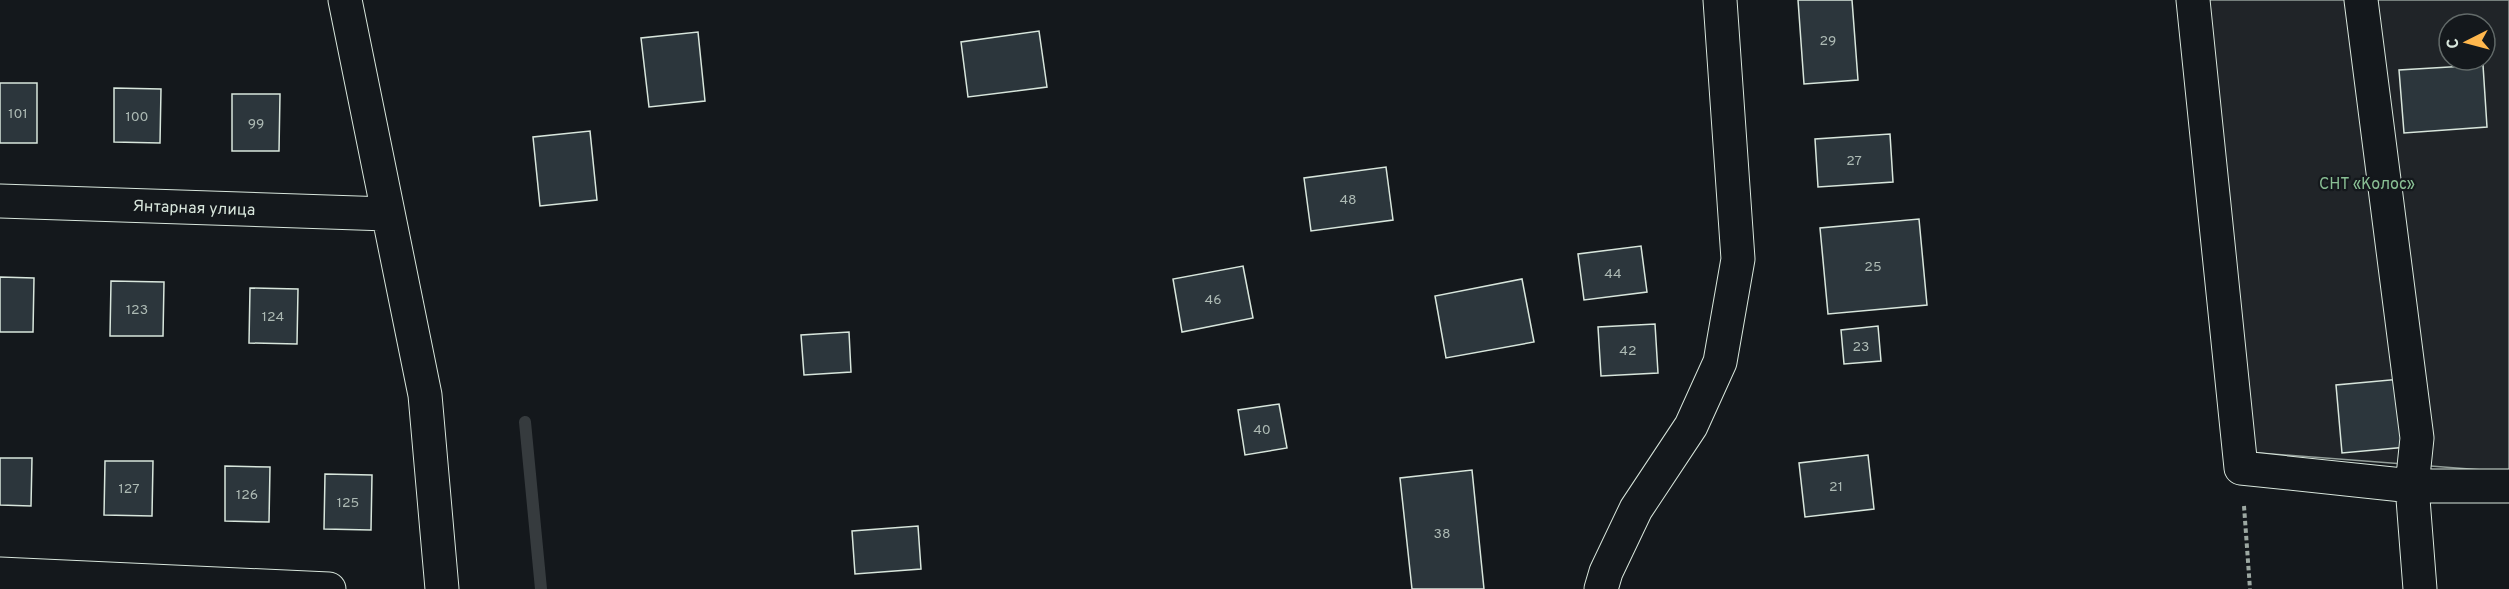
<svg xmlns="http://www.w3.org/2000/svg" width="2509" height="589" viewBox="0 0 2509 589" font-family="Overpass,sans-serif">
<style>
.green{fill:#202428;stroke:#939e99;stroke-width:1.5;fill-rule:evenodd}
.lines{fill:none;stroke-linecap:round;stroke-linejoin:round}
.stream{stroke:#363b3e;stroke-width:12}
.building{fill:#2c363c;stroke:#d8e6dc;stroke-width:1.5}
.minor-casing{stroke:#d8e6dc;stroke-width:35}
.path{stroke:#9da8a2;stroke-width:4;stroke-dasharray:4.5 3;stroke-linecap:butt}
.minor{stroke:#14181c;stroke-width:33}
.labels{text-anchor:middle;stroke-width:4.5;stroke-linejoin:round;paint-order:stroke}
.number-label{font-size:14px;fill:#adbab4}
.park-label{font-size:16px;fill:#8ac095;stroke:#14181c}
.street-label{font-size:16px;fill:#d8e6dc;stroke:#14181c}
</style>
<rect width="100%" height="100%" fill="#14181c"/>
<path class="green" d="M 2208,0 L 2509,0 L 2509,472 L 2247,452 ZM 2449,24 L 2485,24 L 2485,60 L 2449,60 Z"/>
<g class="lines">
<path class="stream" d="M 525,422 L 541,589"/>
</g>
<path class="building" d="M 1798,0 L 1852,0 L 1858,80 L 1804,84 Z
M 1039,31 L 1047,87 L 968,97 L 961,42 Z
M 698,32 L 705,101 L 649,107 L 641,38 Z
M 2483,65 L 2487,127 L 2404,133 L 2399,70 Z
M 0,83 L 37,83 L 37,143 L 0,143 Z
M 114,88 L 161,89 L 160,143 L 114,142 Z
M 232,94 L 280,94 L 279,151 L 232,151 Z
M 590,131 L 597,200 L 540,206 L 533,137 Z
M 1890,134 L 1893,182 L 1818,187 L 1815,139 Z
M 1386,167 L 1393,220 L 1311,231 L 1304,178 Z
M 1919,219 L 1927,305 L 1828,314 L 1820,228 Z
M 1641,246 L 1647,292 L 1584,300 L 1578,254 Z
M 1243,266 L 1253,318 L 1182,332 L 1173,279 Z
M 0,277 L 34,278 L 33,332 L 0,332 Z
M 1522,279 L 1534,342 L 1446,358 L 1435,296 Z
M 111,281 L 164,282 L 163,336 L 110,336 Z
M 250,288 L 298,289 L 297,344 L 249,343 Z
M 1655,324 L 1658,373 L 1601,376 L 1598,327 Z
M 1878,326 L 1881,361 L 1844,364 L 1841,330 Z
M 849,332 L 851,372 L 804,375 L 801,335 Z
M 2401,379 L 2407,447 L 2342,453 L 2336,385 Z
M 1279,404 L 1287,448 L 1245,455 L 1238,410 Z
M 1868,455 L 1874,509 L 1805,517 L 1799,463 Z
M 0,458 L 32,458 L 31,506 L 0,505 Z
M 105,461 L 153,461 L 152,516 L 104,515 Z
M 225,466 L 270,467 L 269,522 L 225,521 Z
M 1472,470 L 1484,589 L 1412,589 L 1400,478 Z
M 325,474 L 372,475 L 371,530 L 324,529 Z
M 918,526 L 921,569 L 855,574 L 852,531 Z"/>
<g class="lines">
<defs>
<path id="minor" d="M 345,0 L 425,395 L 442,589
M 2193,0 L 2241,468 L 2412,486 L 2509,486
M 2361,0 L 2417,438 L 2412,486 L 2420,589
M 0,201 L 387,214
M 0,574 L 329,589
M 1601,589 L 1606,572 L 1636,509 L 1691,426 L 1720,362 L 1738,259 L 1720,0"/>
</defs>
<use href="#minor" class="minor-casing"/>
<path class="path" d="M 2244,506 L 2250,589"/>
<use href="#minor" class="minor"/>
</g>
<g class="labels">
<g class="number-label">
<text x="1828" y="45">29</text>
<text x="18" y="118">101</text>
<text x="137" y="121">100</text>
<text x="256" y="128">99</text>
<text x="1854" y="165">27</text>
<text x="1348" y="204">48</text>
<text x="1873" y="271">25</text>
<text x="1613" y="278">44</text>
<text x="1213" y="304">46</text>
<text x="137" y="314">123</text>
<text x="273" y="321">124</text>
<text x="1861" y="351">23</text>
<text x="1628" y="355">42</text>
<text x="1262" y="434">40</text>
<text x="1836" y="491">21</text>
<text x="129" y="493">127</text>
<text x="247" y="499">126</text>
<text x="348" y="507">125</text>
<text x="1442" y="538">38</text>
</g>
<g class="park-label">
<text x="2367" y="189">СНТ «Колос»</text>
</g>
<g class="street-label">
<text transform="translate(194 207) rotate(2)" y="6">Янтарная улица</text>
</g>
</g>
<g transform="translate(2467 42) rotate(264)"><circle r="28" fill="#14181c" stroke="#626a69" stroke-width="1.5"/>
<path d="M0-4.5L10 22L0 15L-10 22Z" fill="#ffb74d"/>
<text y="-9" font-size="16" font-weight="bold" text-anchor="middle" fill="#d8e6dc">С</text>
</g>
</svg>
